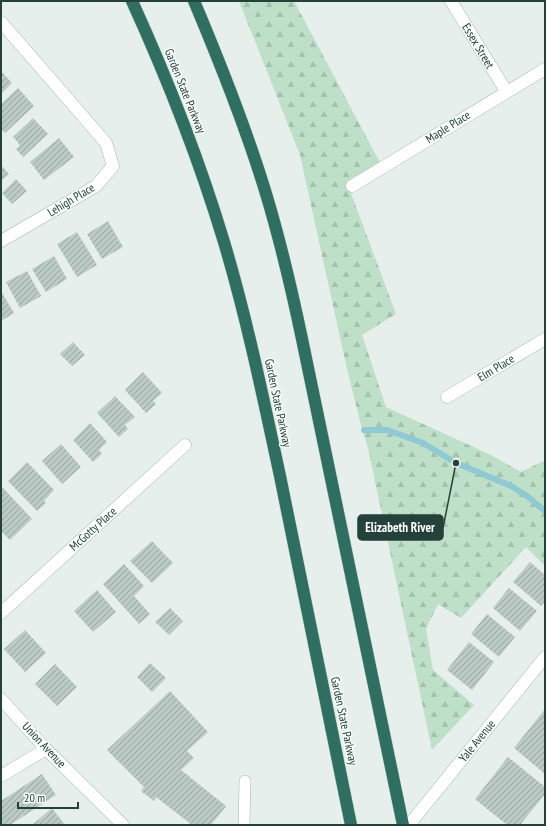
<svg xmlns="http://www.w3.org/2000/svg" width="546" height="826" viewBox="0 0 546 826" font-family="'PT Sans Narrow',sans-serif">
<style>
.forest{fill:url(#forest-firs)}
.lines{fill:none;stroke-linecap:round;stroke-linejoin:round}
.stream{stroke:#8ec9d4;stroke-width:6}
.building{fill:url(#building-hatch)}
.service-casing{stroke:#a8b8b2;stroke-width:12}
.minor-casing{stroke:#a8b8b2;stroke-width:13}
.secondary-casing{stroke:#a4bbb3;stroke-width:13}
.motorway-casing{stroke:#c2cac8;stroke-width:13}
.service{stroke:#fff;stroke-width:11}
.minor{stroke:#fff;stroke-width:12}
.secondary{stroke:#fff;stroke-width:12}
.motorway{stroke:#2f6f62;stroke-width:12}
.labels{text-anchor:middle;stroke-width:3;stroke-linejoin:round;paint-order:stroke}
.street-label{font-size:12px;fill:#24423a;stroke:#f7fbf9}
.leader{fill:none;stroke:#24423a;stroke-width:1.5}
.callout-dot{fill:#24423a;stroke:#f7fbf9;stroke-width:1.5}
.callout{fill:#24423a;stroke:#24423a;stroke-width:1.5}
.callout-label{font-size:13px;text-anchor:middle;font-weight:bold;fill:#fff}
</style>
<defs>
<pattern id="forest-firs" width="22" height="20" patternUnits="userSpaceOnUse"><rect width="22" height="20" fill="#bfe0c8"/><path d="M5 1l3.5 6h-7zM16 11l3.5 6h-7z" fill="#a4c1ad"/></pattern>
<pattern id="building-hatch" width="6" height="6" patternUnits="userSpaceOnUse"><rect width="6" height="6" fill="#bbcac4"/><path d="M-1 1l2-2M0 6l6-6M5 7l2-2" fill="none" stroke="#98a6a0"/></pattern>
</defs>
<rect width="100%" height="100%" fill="#e6efeb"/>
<path class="forest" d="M 239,1 L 294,1 L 383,168 L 348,185 L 396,314 L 362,335 L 386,407 L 491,455 L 521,472 L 543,461 L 545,462 L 545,566 L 526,547 L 461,618 L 438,604 L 426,629 L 433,670 L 474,705 L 432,750 L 368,448 L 362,429 L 347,369 L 300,155 Z"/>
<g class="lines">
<path class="stream" d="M 364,430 L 387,430 L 423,443 L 456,463 L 511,486 L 527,496 L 545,511"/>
</g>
<path class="building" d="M 1,71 L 12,83 L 1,94 Z
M 18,88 L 34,106 L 5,133 L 1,129 L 1,104 Z
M 33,118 L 48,134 L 23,157 L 16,149 L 20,145 L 13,137 Z
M 59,138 L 74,157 L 44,180 L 30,162 Z
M 1,165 L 9,174 L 1,181 Z
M 16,179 L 27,191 L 12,204 L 2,193 Z
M 108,221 L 123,247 L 102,259 L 87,234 Z
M 77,232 L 97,265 L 77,277 L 57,244 Z
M 54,256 L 67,279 L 46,292 L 32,269 Z
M 27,271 L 41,296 L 20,308 L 6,282 Z
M 1,291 L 14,313 L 1,321 Z
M 73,342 L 85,355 L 72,366 L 60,354 Z
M 143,372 L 162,393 L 153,401 L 156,404 L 146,413 L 125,390 Z
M 115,396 L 135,417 L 125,425 L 128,429 L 119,437 L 97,413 Z
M 90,423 L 107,442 L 99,450 L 102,454 L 93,462 L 73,440 Z
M 61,444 L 81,467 L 62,484 L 42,461 Z
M 27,462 L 54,490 L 44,501 L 46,503 L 37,511 L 8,481 Z
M 3,488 L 32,519 L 10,540 L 1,531 L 1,490 Z
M 152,541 L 173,563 L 152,583 L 130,561 Z
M 530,562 L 545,575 L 545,601 L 541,606 L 513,582 Z
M 124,564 L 144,586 L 134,596 L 150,614 L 139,624 L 103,584 Z
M 509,588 L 537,611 L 520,631 L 493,608 Z
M 97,590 L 116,612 L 93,632 L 74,611 Z
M 170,608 L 183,621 L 169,635 L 155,622 Z
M 487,614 L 515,637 L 499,657 L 471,634 Z
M 25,630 L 46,653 L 25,672 L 4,649 Z
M 469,642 L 494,662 L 472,690 L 447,670 Z
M 150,663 L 166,678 L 152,692 L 137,677 Z
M 55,664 L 77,687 L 57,706 L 35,684 Z
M 170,691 L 208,732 L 187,751 L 194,758 L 181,770 L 226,806 L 211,825 L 192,825 L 156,797 L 154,801 L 141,791 L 144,787 L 107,750 Z
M 545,709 L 545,774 L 514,748 Z
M 508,757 L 545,787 L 545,794 L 520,825 L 507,825 L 475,799 Z
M 42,774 L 56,795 L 10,825 L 2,825 L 1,801 Z
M 52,808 L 65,825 L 32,825 Z"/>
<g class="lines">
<defs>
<path id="service" d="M 244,825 L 245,781"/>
<path id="minor" d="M 451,1 L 506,91
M 1,22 L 106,143 L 113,166 L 96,186 L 1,241
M 352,186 L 545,69
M 447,397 L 545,339
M 1,613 L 185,445
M 1,776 L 46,749
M 409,825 L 545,657"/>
<path id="secondary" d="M 1,699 L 46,749 L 123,825"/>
<path id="motorway" d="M 132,1 C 168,80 199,159 224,242 C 247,319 263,397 280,476 C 304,592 327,709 351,825
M 194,1 C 221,65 247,130 267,197 C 281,244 292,291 302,339 L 403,825"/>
</defs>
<use href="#service" class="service-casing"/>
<use href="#minor" class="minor-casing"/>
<use href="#secondary" class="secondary-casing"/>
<use href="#motorway" class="motorway-casing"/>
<use href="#service" class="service"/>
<use href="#minor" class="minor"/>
<use href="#secondary" class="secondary"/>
<use href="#motorway" class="motorway"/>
</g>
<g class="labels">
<g class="street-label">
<text transform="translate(478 46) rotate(59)" y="4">Essex Street</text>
<text transform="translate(185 91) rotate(68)" y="4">Garden State Parkway</text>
<text transform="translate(448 127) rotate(-32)" y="4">Maple Place</text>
<text transform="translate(71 200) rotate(-31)" y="4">Lehigh Place</text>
<text transform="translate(496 368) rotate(-31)" y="4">Elm Place</text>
<text transform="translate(278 403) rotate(78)" y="4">Garden State Parkway</text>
<text transform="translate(93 529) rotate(-42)" y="4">McGotty Place</text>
<text transform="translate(344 721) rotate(78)" y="4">Garden State Parkway</text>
<text transform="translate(477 741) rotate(-51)" y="4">Yale Avenue</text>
<text transform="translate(44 745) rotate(47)" y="4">Union Avenue</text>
</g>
</g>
<path class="leader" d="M456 463L443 528"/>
<circle class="callout-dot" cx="456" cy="463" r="4"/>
<rect class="callout" x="358" y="515" width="85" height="25" rx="4"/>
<g class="callout-label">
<text x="400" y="532">Elizabeth River</text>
</g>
<rect width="546" height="826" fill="none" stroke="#24423a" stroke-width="4"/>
<path d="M18 802v6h60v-6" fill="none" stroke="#24423a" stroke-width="2"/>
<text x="24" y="802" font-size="12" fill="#24423a" stroke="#f7fbf9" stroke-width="3" paint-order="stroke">20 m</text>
</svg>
